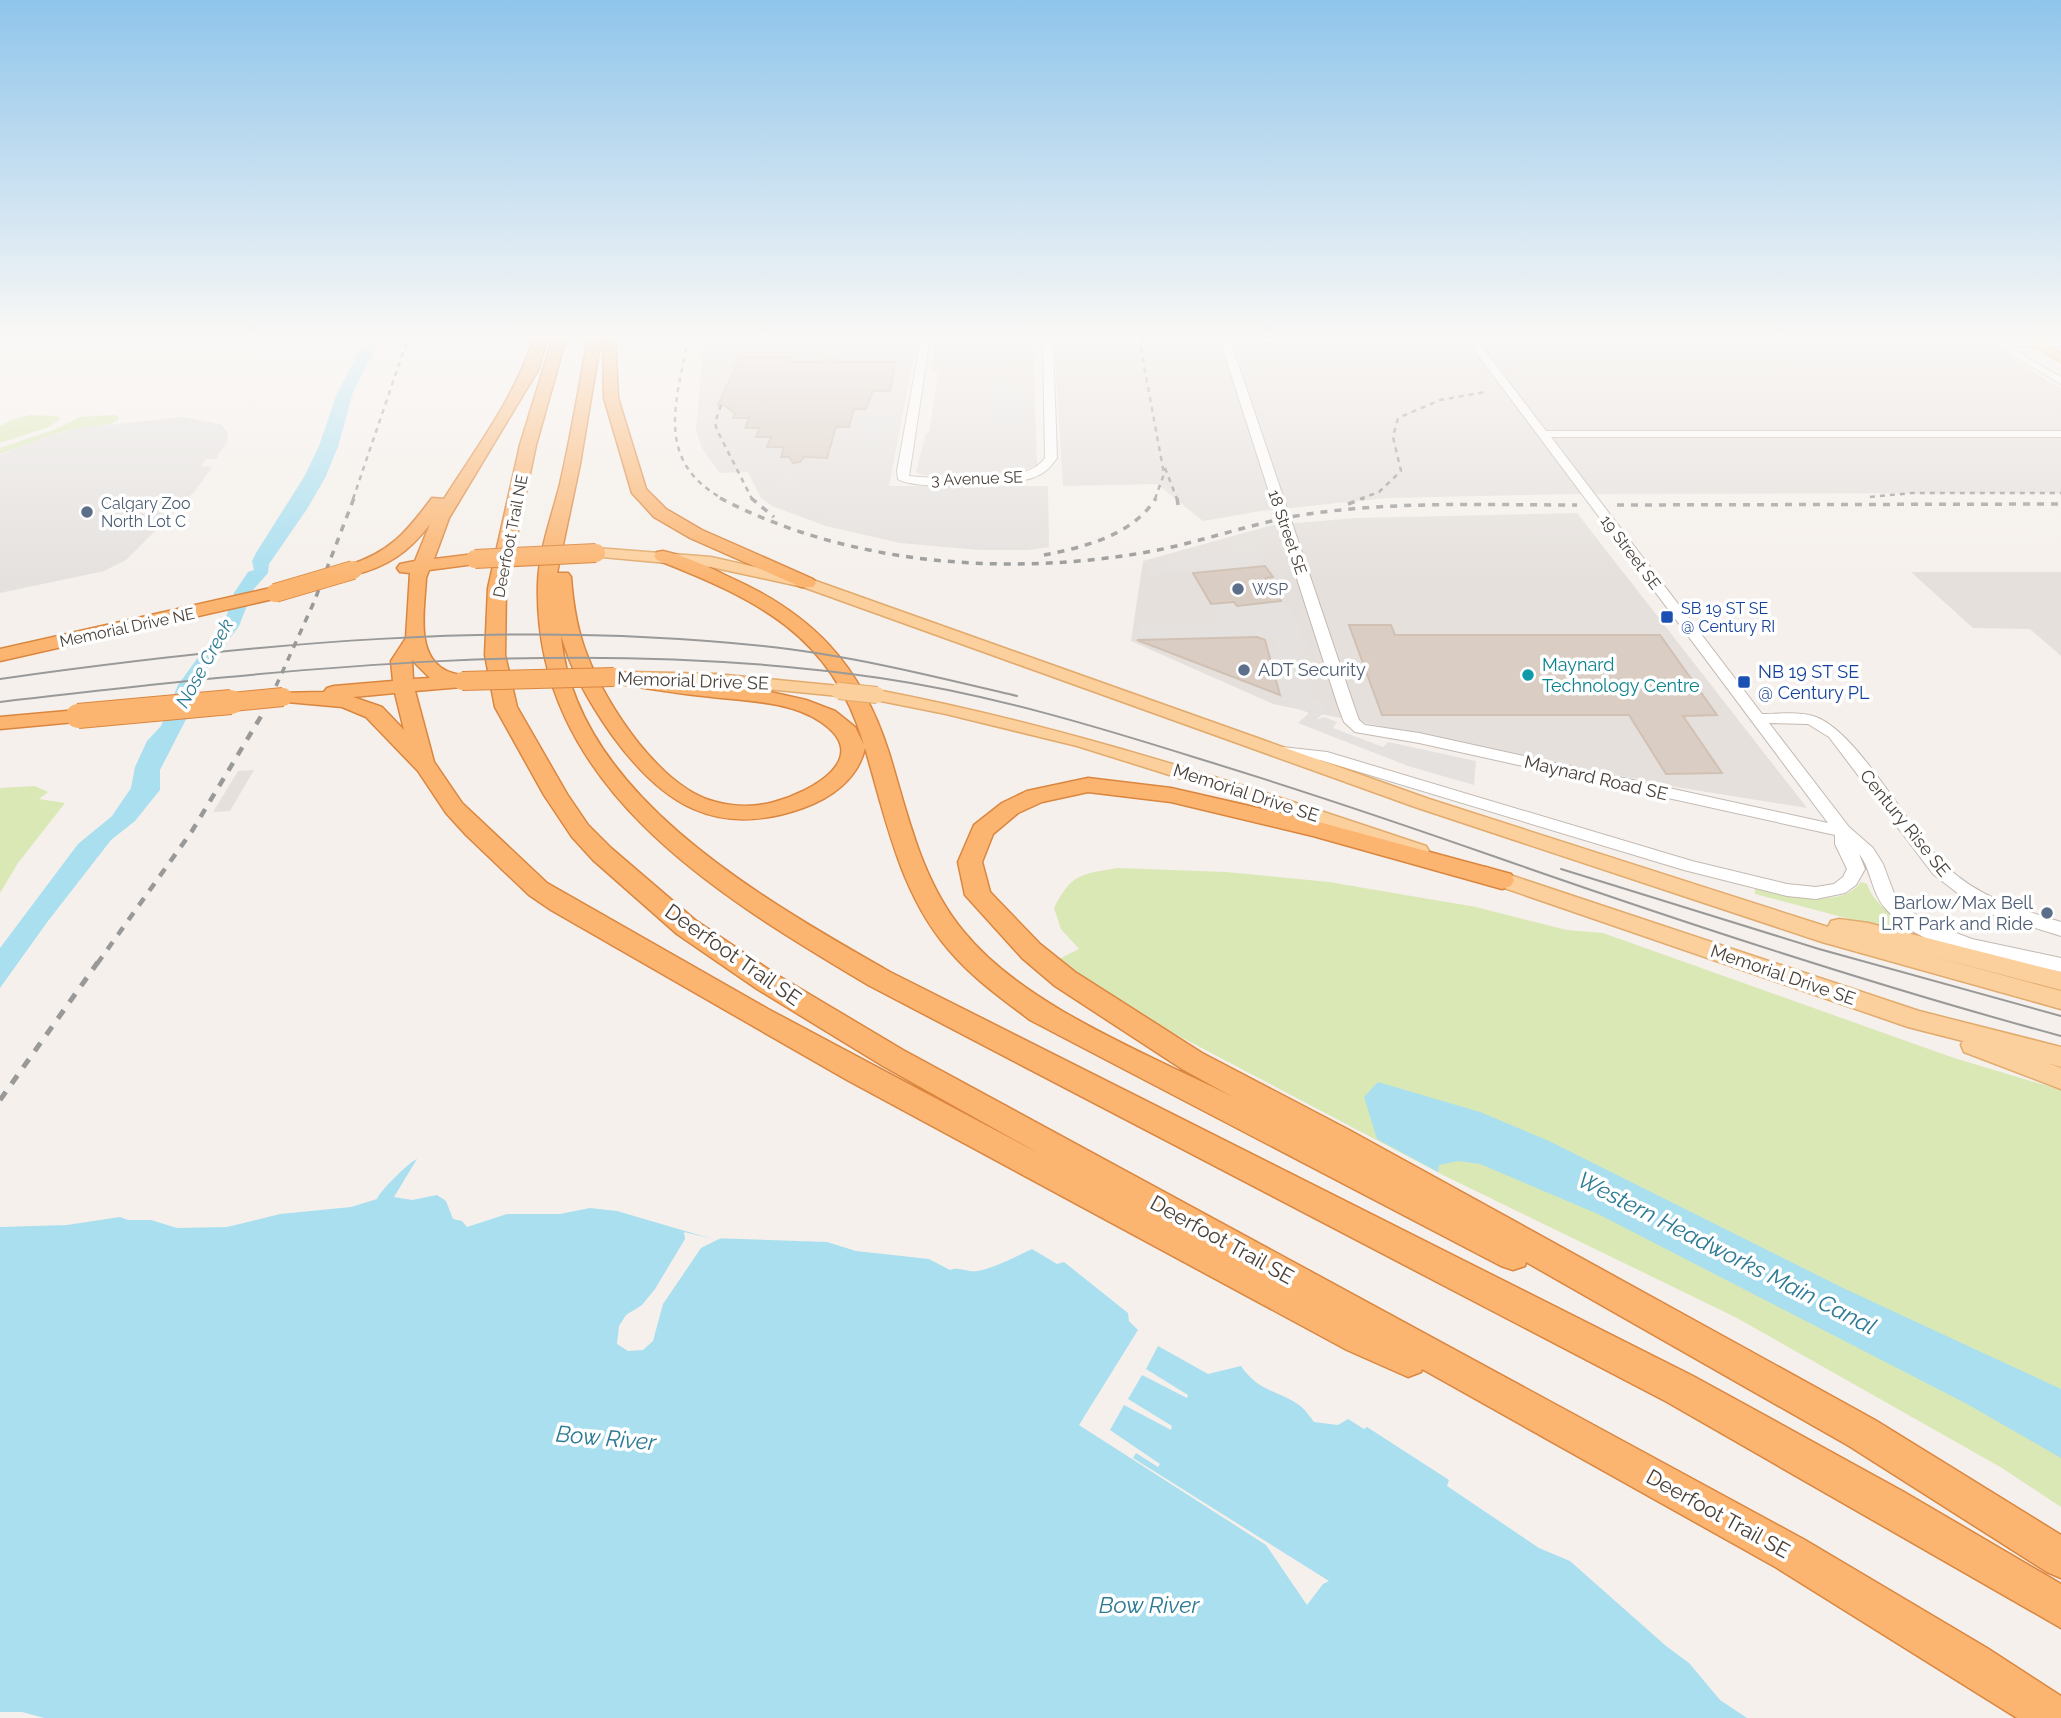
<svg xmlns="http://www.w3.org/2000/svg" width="2061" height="1718" viewBox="0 0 2061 1718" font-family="Raleway,sans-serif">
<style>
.industrial{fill:#e5e0dc}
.green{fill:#dae8b5}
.parking{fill:#e4e1df}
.water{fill:#aadff0}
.pier{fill:#f5f0eb}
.building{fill:#dacdc4;stroke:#d1c1b4;stroke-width:2}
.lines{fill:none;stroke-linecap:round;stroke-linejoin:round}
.minor-casing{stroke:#c4b9b1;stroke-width:2}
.major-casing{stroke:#e2aa6c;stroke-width:3}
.highway-casing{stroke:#db863f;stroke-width:3}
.minor{fill:#fff;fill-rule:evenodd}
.major{fill:#fcd09d;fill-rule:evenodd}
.highway{fill:#fbb571;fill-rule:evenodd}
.tram{stroke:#999;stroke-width:2}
.rail-far3{stroke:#999;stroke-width:2.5;stroke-dasharray:5 5;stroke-linecap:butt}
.rail-far2{stroke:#999;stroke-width:3.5;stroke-dasharray:7 7;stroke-linecap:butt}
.rail-far1{stroke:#999;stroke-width:4.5;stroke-dasharray:9 9;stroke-linecap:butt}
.rail{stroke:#999;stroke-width:5;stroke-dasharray:10 10;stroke-linecap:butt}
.major-bridge-casing{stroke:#e2aa6c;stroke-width:18;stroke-linecap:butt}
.highway-bridge-far1-casing{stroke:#db863f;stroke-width:20;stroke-linecap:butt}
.highway-bridge-casing{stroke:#db863f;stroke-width:26;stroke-linecap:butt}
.major-bridge{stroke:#fcd09d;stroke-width:16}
.highway-bridge-far1{stroke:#fbb571;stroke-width:18}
.highway-bridge{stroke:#fbb571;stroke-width:24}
.service-dot{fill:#5c6f8a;stroke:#fff;stroke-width:2.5}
.transit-dot{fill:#1a4fb4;stroke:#fff;stroke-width:2.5}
.culture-dot{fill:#0f9aa8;stroke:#fff;stroke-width:2.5}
.labels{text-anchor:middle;stroke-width:7;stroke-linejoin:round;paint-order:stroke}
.far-street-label{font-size:16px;fill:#4a4039;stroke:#fff}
.far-service-label{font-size:16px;fill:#4e5e75;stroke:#fff;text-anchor:start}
.far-transit-label{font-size:16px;fill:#164399;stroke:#fff;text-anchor:start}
.culture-label{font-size:18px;fill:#0d838f;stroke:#fff;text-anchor:start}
.service-label{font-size:18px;fill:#4e5e75;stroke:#fff;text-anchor:start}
.transit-label{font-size:18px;fill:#164399;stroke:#fff;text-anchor:start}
.street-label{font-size:18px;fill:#4a4039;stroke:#fff}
.water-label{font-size:19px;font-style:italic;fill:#2c7a94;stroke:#fff}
.near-street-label{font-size:21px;fill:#4a4039;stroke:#fff}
.near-water-label{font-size:23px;font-style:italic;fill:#2c7a94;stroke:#fff}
</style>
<rect width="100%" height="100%" fill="#f5f0eb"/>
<path class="industrial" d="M 704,338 L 719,338 L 717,344 L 916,345 L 889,486 L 1048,486 L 1049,547 L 1028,550 L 980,550 L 900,543 L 826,526 L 772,506 L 761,498 L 748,472 L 720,473 L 702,448 L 696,431 Z
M 1054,338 L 1980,338 L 2061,389 L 2061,493 L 1567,494 L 1386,498 L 1261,511 L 1203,521 L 1157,484 L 1063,486 Z
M 942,345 L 1025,345 L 1033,348 L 1037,465 L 1014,474 L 922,475 L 916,472 L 926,433 L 929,433 L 938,372 L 931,372 L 935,348 Z
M 1577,513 L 1807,808 L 1670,786 L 1273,704 L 1131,641 L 1143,561 L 1273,525 L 1356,518 Z
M 1911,572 L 2061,572 L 2061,656 L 2030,629 L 1973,628 Z
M 254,770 L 230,811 L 213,812 L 238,771 Z"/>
<path class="green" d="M 30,415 L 58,416 L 60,419 L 49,427 L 0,443 L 0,426 L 17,418 Z
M 112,415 L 118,416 L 119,419 L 111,424 L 64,431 L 0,454 L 0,448 L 56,429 L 80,417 Z
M 35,786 L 48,792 L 39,799 L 65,803 L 18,863 L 0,893 L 0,788 Z
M 1118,868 L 1226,872 L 1329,882 L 1476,907 L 1567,930 L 1603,933 L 1954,1058 L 2061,1090 L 2061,1507 L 2002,1468 L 1737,1318 L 1445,1176 L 1139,1015 L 1059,959 L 1079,949 L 1061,929 L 1054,908 C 1071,874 1081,874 1118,868 Z
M 1861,882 L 1867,884 C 1875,909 1909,926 1929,940 L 1755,894 L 1755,888 C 1783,894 1840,911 1861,882 Z"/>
<path class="parking" d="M 992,383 L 1016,383 L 1016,396 L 1034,396 L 1035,424 L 989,424 Z
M 859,415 L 895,415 L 887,452 L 849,452 Z
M 183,417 L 220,424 L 228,432 L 227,442 L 216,459 L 206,459 L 201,466 L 212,467 L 195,491 L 126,560 L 104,571 L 0,593 L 0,455 L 42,438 L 79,428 Z
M 781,473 L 797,476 L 793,486 L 799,488 L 1043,489 L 1044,542 L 1029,547 L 968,547 L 927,544 L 837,527 L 774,502 L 771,499 Z
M 1255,549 L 1266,565 L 1147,577 L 1149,563 L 1202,553 Z
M 1283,601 L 1298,623 L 1218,623 L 1213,604 L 1233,602 L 1236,606 Z
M 1299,624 L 1302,628 L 1300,639 L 1306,641 L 1308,649 L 1301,650 L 1314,695 L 1305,696 L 1324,701 L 1327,710 L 1316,720 L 1324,717 L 1337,722 L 1333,728 L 1383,747 L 1388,742 L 1476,761 L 1474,785 L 1408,766 L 1298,723 L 1309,713 L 1288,705 L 1290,701 L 1281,701 L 1267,649 L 1275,649 L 1274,642 L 1278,642 L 1275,636 L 1150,639 L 1140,637 L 1138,625 Z"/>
<path class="water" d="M 366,338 L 379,338 L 379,341 L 353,392 L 338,447 L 325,478 L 307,509 L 269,564 L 268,573 L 253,590 L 239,626 L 196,684 L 198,696 L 160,770 L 160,790 L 135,821 L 111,840 L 48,921 L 0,988 L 0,948 L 78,844 L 112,816 L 131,788 L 135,767 L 147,741 L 161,726 L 178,685 L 225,620 L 234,593 L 248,572 L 254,570 L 252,561 L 256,553 L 304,477 L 319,446 L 336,396 Z
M 1378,1082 L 1480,1112 L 1549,1141 L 1843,1288 L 2061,1389 L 2061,1458 L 1967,1404 L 1598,1214 L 1480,1164 L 1458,1161 L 1439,1165 L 1438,1172 L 1377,1139 L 1364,1097 Z
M 417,1159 L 394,1197 L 412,1200 L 437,1195 L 446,1201 L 453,1219 L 462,1221 L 467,1227 L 507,1214 L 560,1214 L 590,1208 L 617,1211 L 709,1238 L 827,1242 L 856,1251 L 929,1259 L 950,1270 C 960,1266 967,1273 978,1271 C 997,1267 1015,1257 1032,1249 L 1057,1264 L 1064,1262 L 1128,1313 L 1129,1321 L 1138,1330 L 1079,1425 L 1266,1545 L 1307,1605 L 1323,1584 L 1329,1581 L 1133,1458 L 1136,1453 L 1158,1467 L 1160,1464 L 1110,1430 L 1124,1405 L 1171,1430 L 1172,1426 L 1128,1399 L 1142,1375 L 1187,1398 L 1188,1395 L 1146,1369 L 1158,1346 L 1208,1374 L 1241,1366 C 1259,1392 1275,1389 1299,1405 C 1305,1409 1310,1417 1314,1422 L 1338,1425 L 1348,1419 L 1364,1429 L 1367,1427 L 1449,1480 L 1447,1486 L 1539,1548 L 1570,1561 L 1666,1646 L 1689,1663 L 1720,1700 L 1747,1718 L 44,1718 L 22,1712 L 0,1712 L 0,1227 L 67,1225 L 120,1217 L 128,1220 L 151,1220 L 177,1228 L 227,1227 L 280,1214 L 351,1207 L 377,1199 C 380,1191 409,1162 417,1159 Z"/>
<path class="pier" d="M 684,1232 L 709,1238 L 721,1238 L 701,1248 L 663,1304 L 653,1341 L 643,1350 L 628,1351 L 617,1344 L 619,1326 L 626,1315 L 642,1305 L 655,1289 L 685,1239 Z"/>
<path class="building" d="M 740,357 L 792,357 L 790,362 L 823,362 L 833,358 L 836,362 L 896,362 L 890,391 L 873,391 L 866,409 L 854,409 L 849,427 L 836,427 L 827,458 L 804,457 L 800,462 L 793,463 L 789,457 L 781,457 L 784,447 L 767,447 L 771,437 L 756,437 L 760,428 L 745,428 L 749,418 L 733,418 L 735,414 L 724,405 L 718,405 Z
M 1265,566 L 1273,577 L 1266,578 L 1281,601 L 1237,606 L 1234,602 L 1211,604 L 1193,573 Z
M 1349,625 L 1391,625 L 1395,635 L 1660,635 L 1717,715 L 1683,716 L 1722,773 L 1666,774 L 1629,715 L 1382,715 Z
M 1257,637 L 1265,640 L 1280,695 L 1137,640 Z"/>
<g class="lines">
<defs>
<path id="minor" d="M 0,338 L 5,338 L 0,343 Z
M 738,338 L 1981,338 L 2061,341 L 2061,347 L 2006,345 L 2061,377 L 2061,384 L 1994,344 L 1479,343 L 1546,431 L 2061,431 L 2061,437 L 1551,437 L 1762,714 C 1778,714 1801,711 1816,717 C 1860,734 1909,831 1946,866 C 1978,897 2019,909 2061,922 L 2061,936 L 1994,915 L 1965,899 L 1933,874 L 1829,737 L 1808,724 L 1769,723 L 1849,827 L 1873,848 L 1883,864 L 1895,896 L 1915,914 L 1935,925 L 1972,939 L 2061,958 L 2061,972 C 2004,960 1926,955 1885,908 C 1871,892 1872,870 1859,854 L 1865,869 L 1856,885 L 1845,893 L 1816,899 L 1787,896 L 1684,870 L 1320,760 L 1276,755 L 1274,752 L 1282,747 L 1327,752 L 1692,861 L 1787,884 L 1816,887 L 1834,884 L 1843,877 L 1847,869 L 1835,844 L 1835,835 L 1419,743 L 1355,732 L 1344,722 L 1338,706 L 1221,343 L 1053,344 L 1057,458 C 1050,468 1044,474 1032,478 C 1010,485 915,491 898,479 L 897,471 L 920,344 L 760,344 ZM 1231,343 L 1469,343 L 1828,823 L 1419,733 L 1365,725 L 1359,720 L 1354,706 ZM 929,344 L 1043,344 L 1045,458 C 1025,487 942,479 909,476 Z"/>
<path id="major" d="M 2022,338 L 2035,338 L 2061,354 L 2061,362 Z
M 596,548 L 711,557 L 813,580 L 1429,799 L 1828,927 L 1831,921 L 1839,919 L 1868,923 L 2061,972 L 2061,990 L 1928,955 L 2061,991 L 2061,1009 L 1822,942 L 1415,807 L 803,587 L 711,567 L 591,556 L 588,553 L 591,550 Z
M 630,672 L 716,674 L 839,686 L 848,691 L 839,696 L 716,684 L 624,681 L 621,677 Z
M 877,690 C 1065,726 1245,785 1426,846 L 1429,851 L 1426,856 L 1419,858 L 1211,788 L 1077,746 L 946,714 L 871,699 L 868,695 L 871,691 Z
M 1486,867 L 1919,1011 L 2061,1047 L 2061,1067 L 2047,1063 L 2061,1068 L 2061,1089 L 1964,1052 L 1961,1045 L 1963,1041 L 1908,1027 L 1478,879 L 1475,874 L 1478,869 Z"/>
<path id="highway" d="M 534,338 L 547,338 L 538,370 L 449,518 L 434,559 L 475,554 L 484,559 L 475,564 L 429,570 L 426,578 C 425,607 414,656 447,671 C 454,674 462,675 469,677 L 472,681 L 469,685 L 462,687 L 415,691 L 434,762 L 462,803 L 547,883 L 768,1009 L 1040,1154 L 883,1066 L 757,989 L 677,934 L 593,860 L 572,837 L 544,795 L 495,707 L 485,655 L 488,588 L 520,445 L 553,338 L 566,338 L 536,445 L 506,588 L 505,655 L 517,707 L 567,794 L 588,825 L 611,848 L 695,920 L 777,975 L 903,1050 L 1805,1540 L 1987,1648 L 2061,1696 L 2061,1718 L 2017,1718 L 1777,1568 L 1422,1369 L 1421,1372 L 1408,1377 L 1347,1350 L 847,1080 L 551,910 L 529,895 L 466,835 L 446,813 L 418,771 L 366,717 L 342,707 L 276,701 L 273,697 L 276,693 L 324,692 L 327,688 L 334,686 L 393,681 L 391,661 L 406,638 L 410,573 L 400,572 L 397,568 L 400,564 L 415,561 L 430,524 C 409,552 387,567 353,575 L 344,570 L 347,566 C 390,552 405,534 432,498 L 444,499 C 477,447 515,397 534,338 ZM 412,660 L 430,678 L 413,679 ZM 395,693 L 404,730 L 382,707 L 353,697 Z
M 588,338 L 601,338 L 580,464 L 557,573 L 568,573 L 571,577 C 573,604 577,630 587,655 C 606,705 661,789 716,802 C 735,807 756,807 774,802 C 811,792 874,758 821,722 C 789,700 741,701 703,696 C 673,693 644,688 614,683 L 607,681 L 604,677 L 607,673 L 614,671 L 766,691 L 806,700 L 835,711 L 855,727 L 864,745 C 832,635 757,599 657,560 L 654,556 L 657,552 L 663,551 C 685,556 707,566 727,576 C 811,613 861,664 889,753 C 908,815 921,881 964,932 C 1024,1006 1148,1054 1233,1097 L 1182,1069 L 1055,986 L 1022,958 L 965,895 L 958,862 L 974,825 L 1002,803 L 1027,791 L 1088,778 L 1171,788 L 1315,821 L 1511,874 L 1514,880 L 1511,886 L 1502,889 L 1313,836 L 1171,802 L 1088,792 L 1042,802 L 1018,813 L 993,834 L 982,862 L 990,892 L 1040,944 L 1075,972 L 1202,1053 L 1349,1130 L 1875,1420 L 2061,1535 L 2061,1578 L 2047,1572 L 1849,1446 L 1526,1262 L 1525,1266 L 1513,1270 L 1501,1266 L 1030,1020 C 1004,1000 978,982 956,958 C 901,900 887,822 865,748 C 858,779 831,798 803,808 C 716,839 662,804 612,735 C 590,704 571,671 561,635 C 574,795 765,900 890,972 L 1693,1376 L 1904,1492 L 2061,1584 L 2061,1628 L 1667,1402 L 870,986 C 717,895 532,786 538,583 C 539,550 552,516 560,484 C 571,436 579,387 588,338 Z
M 603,338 L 615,338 L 618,398 L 646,489 L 666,509 L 702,530 L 813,579 L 816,583 L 813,587 L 801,587 L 690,538 L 654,517 L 632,493 L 604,398 Z
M 275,587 L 284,593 L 282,597 L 0,661 L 0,649 Z
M 78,710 L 86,711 L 89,716 L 86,721 L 0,729 L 0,717 Z"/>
</defs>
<use href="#minor" class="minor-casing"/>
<use href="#major" class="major-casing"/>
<use href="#highway" class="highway-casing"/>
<use href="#minor" class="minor"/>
<use href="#major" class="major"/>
<use href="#highway" class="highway"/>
<path class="tram" d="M 0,679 C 254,643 507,619 763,646 C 849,655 933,676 1017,696
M 0,702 C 292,668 588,635 880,678 C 989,694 1095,726 1200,759 C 1298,789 1396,822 1493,856 C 1681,922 1869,984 2061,1036
M 1561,869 L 1819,949 L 2061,1016"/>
<path class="rail-far3" d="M 688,338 C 677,401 653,460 723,499
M 1143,338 L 1141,349 L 1164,474 L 1155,499
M 721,405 L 715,423 L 717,430 L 752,499
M 1165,468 L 1177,499
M 1870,497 L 1912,493 L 2061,493
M 353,499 L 408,338
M 1360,499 L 1379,492 L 1401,471 L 1393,437 L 1398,418 L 1440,400 L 1485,392"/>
<path class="rail-far2" d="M 720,498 C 850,566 1010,577 1153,551 C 1205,541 1255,522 1308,514 C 1397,501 1487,505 1577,505
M 751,498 L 774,517
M 1177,498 L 1179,511
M 1348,504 L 1364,498
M 1617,505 L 2061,504
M 1044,555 C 1085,547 1133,535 1156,498
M 276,686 L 314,602 L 354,498"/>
<path class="rail-far1" d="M 97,964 L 192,831 L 263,713"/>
<path class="rail" d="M 0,1100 L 98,962"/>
<defs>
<path id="major-bridge" d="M 839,691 L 877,695"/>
<path id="highway-bridge-far1" d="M 475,559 L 596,553
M 275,593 L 353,570
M 462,681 L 614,677
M 212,704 L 283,697"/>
<path id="highway-bridge" d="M 78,716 L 231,702"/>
</defs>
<use href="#major-bridge" class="major-bridge-casing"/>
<use href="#highway-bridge-far1" class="highway-bridge-far1-casing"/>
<use href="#highway-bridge" class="highway-bridge-casing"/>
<use href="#major-bridge" class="major-bridge"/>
<use href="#highway-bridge-far1" class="highway-bridge-far1"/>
<use href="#highway-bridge" class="highway-bridge"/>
</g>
<linearGradient id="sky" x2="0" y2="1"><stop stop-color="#8fc5eb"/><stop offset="0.58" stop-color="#faf8f6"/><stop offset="1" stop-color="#faf8f6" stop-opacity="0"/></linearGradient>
<rect width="2061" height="579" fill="url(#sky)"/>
<g class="service-dot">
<circle cx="87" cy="512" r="7"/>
<circle cx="1238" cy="589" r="7"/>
<circle cx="1244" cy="670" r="7"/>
<circle cx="2047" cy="913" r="7"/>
</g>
<g class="transit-dot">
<rect x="1660" y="610" width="14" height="14" rx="3.5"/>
<rect x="1737" y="675" width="14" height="14" rx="3.5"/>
</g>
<circle class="culture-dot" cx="1528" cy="675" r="7"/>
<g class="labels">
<g class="far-street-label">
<text transform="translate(977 478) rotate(-2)" y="6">3 Avenue SE</text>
<text transform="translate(1288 532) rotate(71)" y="6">18 Street SE</text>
<text transform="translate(510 536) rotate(-79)" y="6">Deerfoot Trail NE</text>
<text transform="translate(1631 552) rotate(53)" y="6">19 Street SE</text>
<text transform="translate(127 627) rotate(-12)" y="6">Memorial Drive NE</text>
</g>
<g class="far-service-label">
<text x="101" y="509">Calgary Zoo<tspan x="101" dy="18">North Lot C</tspan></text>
<text x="1252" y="595">WSP</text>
</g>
<g class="far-transit-label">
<text x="1681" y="614">SB 19 ST SE<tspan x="1681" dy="18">@ Century RI</tspan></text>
</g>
<g class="culture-label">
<text x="1542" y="671">Maynard<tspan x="1542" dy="21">Technology Centre</tspan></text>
</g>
<g class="service-label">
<text x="1258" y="676">ADT Security</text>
<text x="2033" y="909" text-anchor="end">Barlow/Max Bell<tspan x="2033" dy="21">LRT Park and Ride</tspan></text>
</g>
<g class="transit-label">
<text x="1758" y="678">NB 19 ST SE<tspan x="1758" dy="21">@ Century PL</tspan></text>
</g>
<g class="street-label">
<text transform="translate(693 681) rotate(2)" y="6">Memorial Drive SE</text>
<text transform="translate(1596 778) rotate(13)" y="6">Maynard Road SE</text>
<text transform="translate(1246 793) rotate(18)" y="6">Memorial Drive SE</text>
<text transform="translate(1905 823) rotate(51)" y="6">Century Rise SE</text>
<text transform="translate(1783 975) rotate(19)" y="6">Memorial Drive SE</text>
</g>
<g class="water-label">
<text transform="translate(204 663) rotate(-61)" y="7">Nose Creek</text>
</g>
<g class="near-street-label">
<text transform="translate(733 955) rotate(35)" y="7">Deerfoot Trail SE</text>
<text transform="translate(1222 1240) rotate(29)" y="7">Deerfoot Trail SE</text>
<text transform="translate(1718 1514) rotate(29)" y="7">Deerfoot Trail SE</text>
</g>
<g class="near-water-label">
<text transform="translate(1727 1253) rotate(27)" y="8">Western Headworks Main Canal</text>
<text transform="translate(606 1438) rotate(5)" y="8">Bow River</text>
<text x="1149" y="1613">Bow River</text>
</g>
</g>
</svg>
